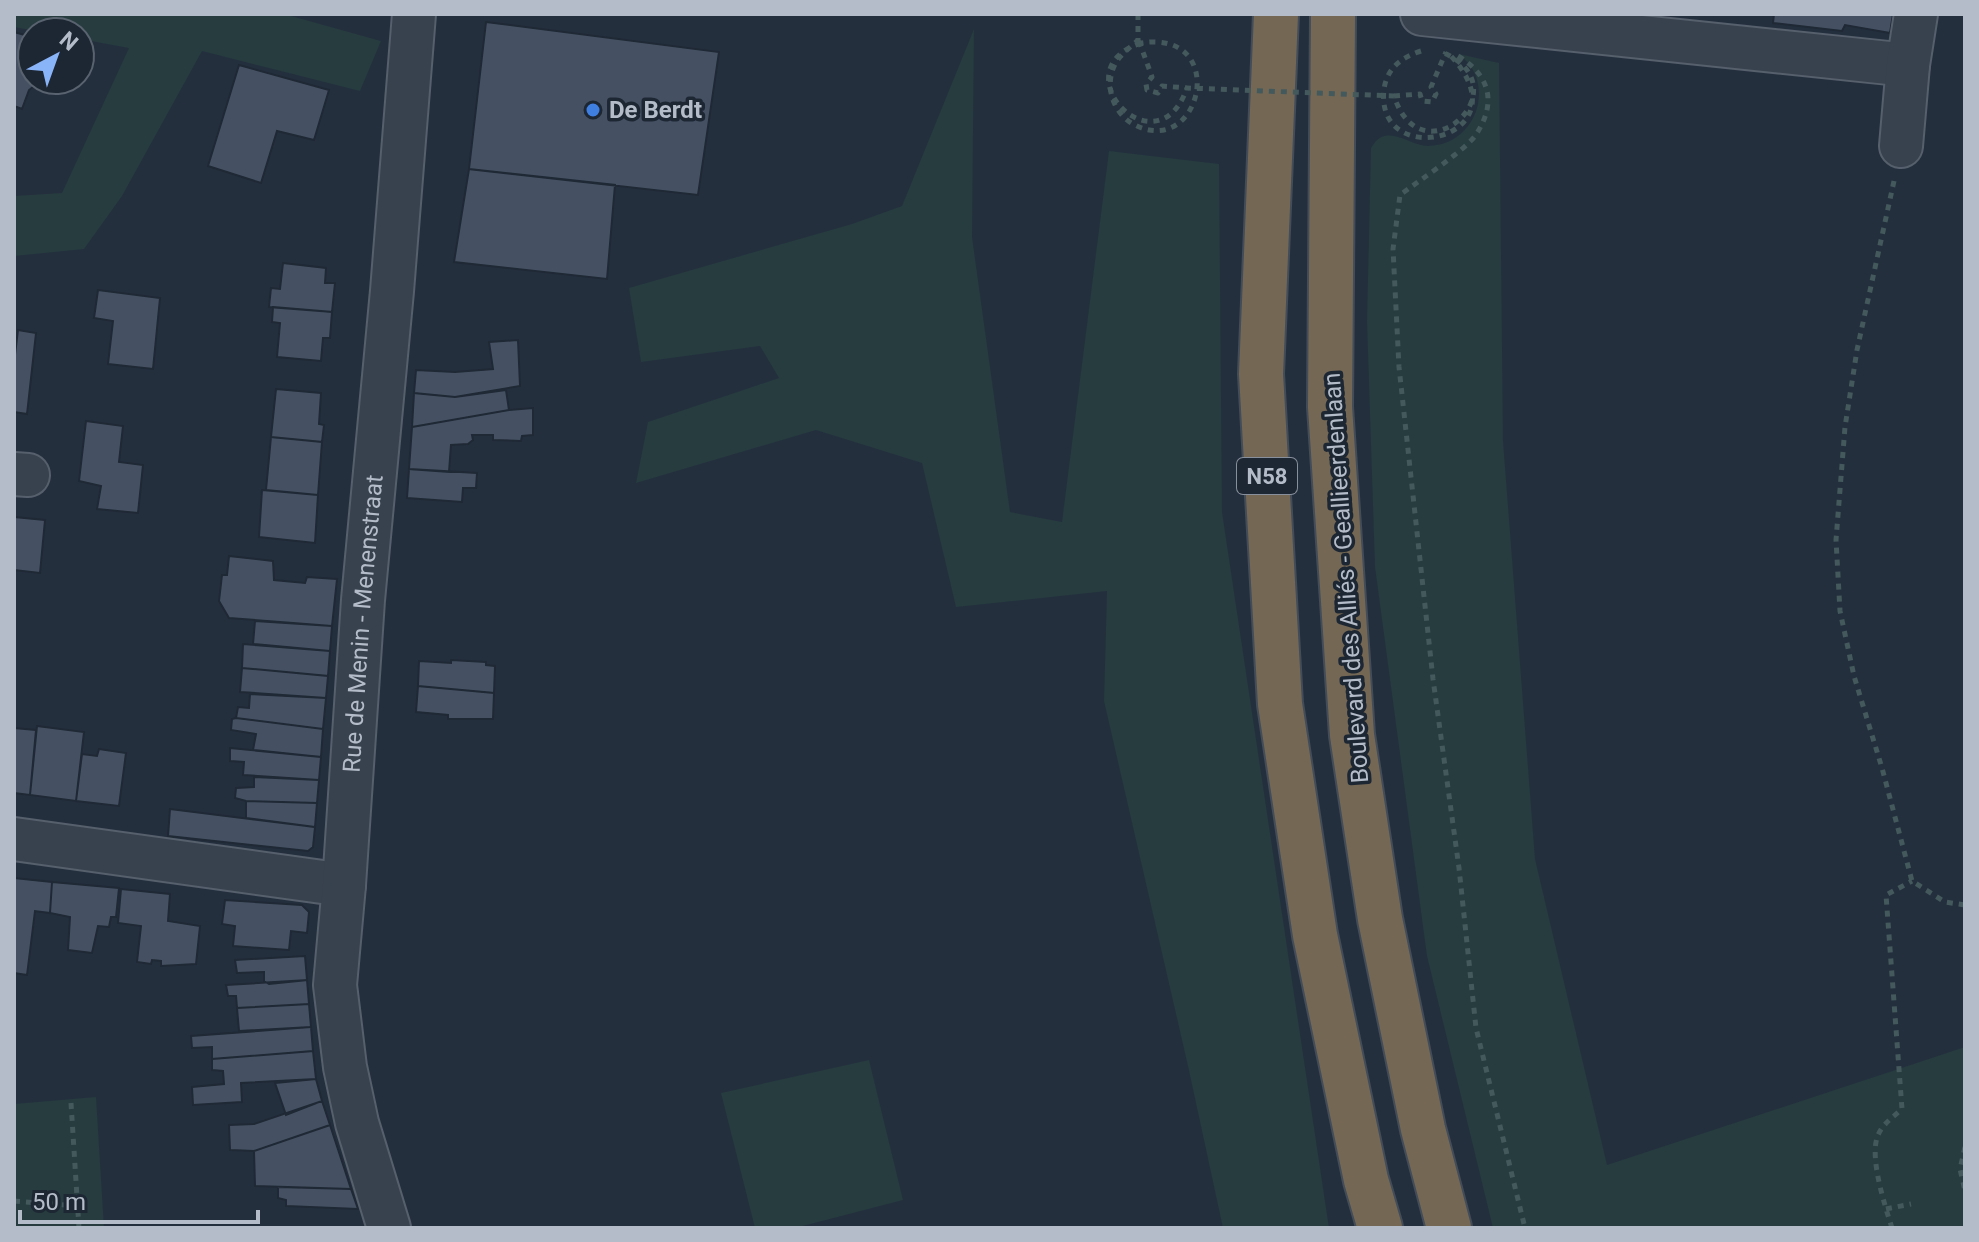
<svg xmlns="http://www.w3.org/2000/svg" width="1979" height="1242" viewBox="0 0 1979 1242" font-family="Roboto,sans-serif">
<style>
.green{fill:#263c3f}
.building{fill:#455162;stroke:#1f2835;stroke-width:2}
.lines{fill:none;stroke-linecap:round;stroke-linejoin:round}
.minor-casing{stroke:#565f6c;stroke-width:46}
.highway-casing{stroke:#434c59;stroke-width:48}
.path{stroke:#44595c;stroke-width:5;stroke-dasharray:6 6;stroke-linecap:butt}
.minor{stroke:#38414e;stroke-width:42}
.highway{stroke:#746855;stroke-width:44}
.path-bridge{stroke:#44595c;stroke-width:5;stroke-dasharray:6 6;stroke-linecap:butt}
.shop-dot{fill:#3f7fe0;stroke:#1d2633;stroke-width:3}
.labels{text-anchor:middle;stroke-width:7;stroke-linejoin:round;paint-order:stroke}
.shield{fill:#1d2633;stroke:#878f9c;stroke-width:2}
.shield-label{font-size:22px;font-weight:bold;fill:#b4bcc9}
.poi-label{font-size:24px;font-weight:bold;fill:#b4bcc9;stroke:#1d2633;text-anchor:start}
.street-label{font-size:24px;fill:#b4bcc9;stroke:#1d2633}
</style>
<rect width="100%" height="100%" fill="#242f3e"/>
<path class="green" d="M 14,14 L 284,14 L 381,41 L 360,91 L 202,51 L 122,196 L 84,249 L 14,256 L 14,196 L 62,193 L 129,48 L 80,39 L 80,32 L 41,32 L 14,27 Z
M 974,29 L 972,237 L 1010,512 L 1062,522 L 1109,151 L 1219,164 L 1222,512 L 1329,1228 L 1223,1228 L 1188,1066 L 1104,701 L 1107,591 L 956,607 L 922,463 L 816,430 L 636,483 L 648,422 L 779,378 L 760,346 L 641,362 L 629,288 L 852,224 L 902,206 Z
M 1459,54 L 1499,63 L 1503,441 L 1535,859 L 1607,1165 L 1965,1047 L 1965,1228 L 1493,1228 L 1427,956 L 1375,567 L 1367,321 L 1371,148 C 1375,142 1378,137 1385,136 C 1399,133 1414,146 1428,146 C 1462,146 1486,113 1477,80 C 1474,69 1468,62 1459,54 Z
M 869,1060 L 903,1200 L 795,1228 L 755,1228 L 721,1093 Z
M 96,1097 L 104,1228 L 14,1228 L 14,1104 Z"/>
<path class="building" d="M 1774,14 L 1893,14 L 1890,33 L 1845,25 L 1842,31 L 1773,23 Z
M 486,22 L 719,52 L 698,195 L 469,169 Z
M 14,32 L 32,37 L 32,80 L 53,80 L 52,85 L 39,82 L 29,90 L 22,109 L 14,106 Z
M 239,65 L 329,90 L 314,140 L 277,131 L 261,183 L 208,166 Z
M 469,169 L 615,185 L 607,279 L 454,262 Z
M 283,263 L 326,268 L 325,283 L 335,283 L 332,312 L 269,307 L 271,288 L 280,289 Z
M 98,290 L 160,298 L 153,369 L 108,364 L 113,321 L 94,318 Z
M 273,307 L 332,312 L 330,338 L 323,338 L 321,361 L 277,357 L 280,323 L 272,322 Z
M 18,330 L 36,333 L 27,414 L 14,412 L 14,363 Z
M 518,340 L 520,386 L 455,397 L 414,393 L 416,370 L 455,372 L 493,369 L 489,342 Z
M 276,389 L 321,393 L 319,424 L 324,425 L 322,442 L 271,437 Z
M 506,390 L 509,410 L 412,427 L 414,393 L 455,397 Z
M 533,408 L 533,435 L 522,436 L 521,441 L 493,440 L 493,435 L 472,435 L 473,440 L 468,444 L 451,445 L 449,472 L 409,469 L 412,427 L 509,410 Z
M 86,421 L 123,426 L 119,462 L 143,465 L 138,513 L 97,509 L 101,486 L 79,481 Z
M 271,437 L 322,442 L 318,495 L 266,490 Z
M 409,469 L 477,473 L 476,488 L 463,488 L 462,502 L 407,498 Z
M 262,490 L 318,495 L 315,543 L 259,537 Z
M 14,517 L 45,520 L 40,573 L 14,570 Z
M 229,556 L 273,561 L 274,580 L 305,583 L 307,577 L 337,579 L 332,626 L 229,618 L 219,601 L 222,575 L 227,575 Z
M 255,621 L 332,626 L 330,651 L 253,644 Z
M 243,644 L 330,651 L 328,676 L 242,668 Z
M 451,660 L 486,662 L 486,665 L 495,666 L 494,693 L 418,686 L 419,661 L 451,663 Z
M 242,668 L 328,676 L 326,698 L 240,692 Z
M 418,686 L 494,693 L 493,719 L 448,719 L 448,715 L 416,712 Z
M 250,694 L 326,698 L 323,729 L 236,718 L 238,707 L 249,708 Z
M 236,718 L 323,729 L 321,757 L 253,750 L 256,734 L 231,730 L 232,719 Z
M 37,726 L 84,732 L 76,801 L 30,795 Z
M 14,728 L 36,730 L 30,795 L 14,793 Z
M 230,748 L 321,757 L 319,780 L 243,775 L 244,762 L 230,761 Z
M 99,749 L 126,753 L 119,806 L 76,801 L 82,754 L 97,756 Z
M 254,777 L 319,780 L 317,803 L 246,801 L 235,798 L 236,788 L 254,787 Z
M 246,801 L 317,803 L 315,827 L 246,818 Z
M 170,809 L 315,827 L 313,847 L 308,851 L 168,836 Z
M 14,878 L 52,882 L 50,913 L 35,911 L 27,975 L 14,973 Z
M 52,882 L 119,888 L 116,917 L 111,917 L 109,927 L 98,926 L 92,953 L 68,950 L 70,917 L 50,913 Z
M 121,889 L 170,894 L 168,921 L 200,926 L 196,964 L 161,966 L 161,961 L 152,960 L 151,964 L 137,962 L 141,926 L 118,923 Z
M 225,900 L 302,905 L 309,912 L 307,933 L 291,931 L 289,950 L 233,946 L 235,926 L 222,924 Z
M 305,956 L 307,980 L 269,984 L 264,981 L 264,972 L 237,973 L 235,960 Z
M 307,980 L 309,1004 L 237,1008 L 236,996 L 228,996 L 226,985 Z
M 309,1004 L 311,1027 L 239,1031 L 237,1008 Z
M 311,1027 L 313,1051 L 212,1059 L 212,1047 L 192,1048 L 191,1036 Z
M 313,1051 L 316,1079 L 241,1083 L 242,1102 L 193,1105 L 192,1087 L 224,1084 L 223,1071 L 212,1070 L 212,1059 Z
M 316,1079 L 322,1101 L 286,1115 L 275,1083 Z
M 322,1101 L 330,1125 L 254,1151 L 230,1150 L 229,1125 L 254,1124 Z
M 330,1125 L 351,1189 L 255,1186 L 254,1151 Z
M 278,1187 L 351,1189 L 358,1209 L 286,1206 L 286,1200 L 278,1198 Z"/>
<g class="lines">
<defs>
<g id="minor">
<path d="M 1422,14 L 1908,65"/>
<path d="M 1901,146 L 1908,65 L 1916,14"/>
<path d="M 14,474 L 28,475"/>
<path d="M 14,839 L 344,885"/>
<path id="s1" d="M 389,1228 L 357,1123 L 345,1067 L 335,985 L 344,885 L 363,600 L 392,291 L 414,14"/>
</g>
<path id="highway" d="M 1276,14 L 1261,374 L 1280,704 L 1315,935 L 1366,1180 L 1380,1228
M 1333,14 L 1330,407 L 1352,735 L 1380,919 L 1423,1129 L 1449,1228"/>
</defs>
<use href="#minor" class="minor-casing"/>
<use href="#highway" class="highway-casing"/>
<path class="path" d="M 1138,14 L 1138,40 C 1132,46 1125,51 1120,57 C 1102,78 1110,113 1135,125 C 1202,159 1230,29 1141,43
M 1139,41 L 1152,77 L 1146,84 L 1147,90 L 1158,93 L 1162,86 L 1187,88
M 1421,51 C 1402,57 1387,68 1384,89 C 1374,174 1530,138 1449,54
M 1458,56 C 1491,76 1497,104 1475,136 C 1464,151 1417,182 1400,195 L 1393,249 L 1399,367 L 1433,679 L 1459,868 L 1476,1028 L 1525,1228
M 1394,96 L 1420,94 L 1422,101 L 1432,102 L 1436,94 L 1431,87 L 1446,52
M 1894,181 L 1857,350 L 1845,427 L 1836,540 L 1840,611 L 1854,676 L 1882,768 L 1912,881 L 1945,902 L 1965,905
M 71,1103 L 79,1228
M 1965,1147 L 1960,1169 L 1965,1191
M 14,1201 L 77,1206
M 1886,1209 L 1911,1204
M 1892,1228 C 1885,1206 1870,1160 1877,1138 C 1881,1125 1892,1118 1902,1109 L 1886,895 L 1912,881"/>
<use href="#minor" class="minor"/>
<use href="#highway" class="highway"/>
<path class="path-bridge" d="M 1141,43 C 1058,70 1157,174 1187,88 L 1394,96 C 1422,182 1523,88 1444,53"/>
</g>
<circle class="shop-dot" cx="593" cy="110" r="8"/>
<g class="labels">
<rect class="shield" x="1237" y="458" width="60" height="36" rx="6"/>
<g class="shield-label">
<text x="1267" y="484">N58</text>
</g>
<g class="poi-label">
<text x="609" y="118">De Berdt</text>
</g>
<g class="street-label">
<text transform="translate(1346 578) rotate(-94)" y="8">Boulevard des Alliés - Geallieerdenlaan</text>
<text dy="8" stroke="none"><textPath href="#s1" startOffset="612">Rue de Menin - Menenstraat</textPath></text>
</g>
</g>
<rect width="1979" height="1242" fill="none" stroke="#b4bcc9" stroke-width="32"/>
<g transform="translate(56 56) rotate(41)"><circle r="38" fill="#1d2633" stroke="#59626f" stroke-width="2"/>
<path d="M0-6L14 30L0 20L-14 30Z" fill="#8ab4f8"/>
<text y="-12" font-size="22" font-weight="bold" text-anchor="middle" fill="#b4bcc9">N</text>
</g>
<path d="M20 1210v12h238v-12" fill="none" stroke="#b4bcc9" stroke-width="4"/>
<text x="32" y="1210" font-size="24" fill="#b4bcc9" stroke="#1d2633" stroke-width="6" paint-order="stroke">50 m</text>
</svg>
